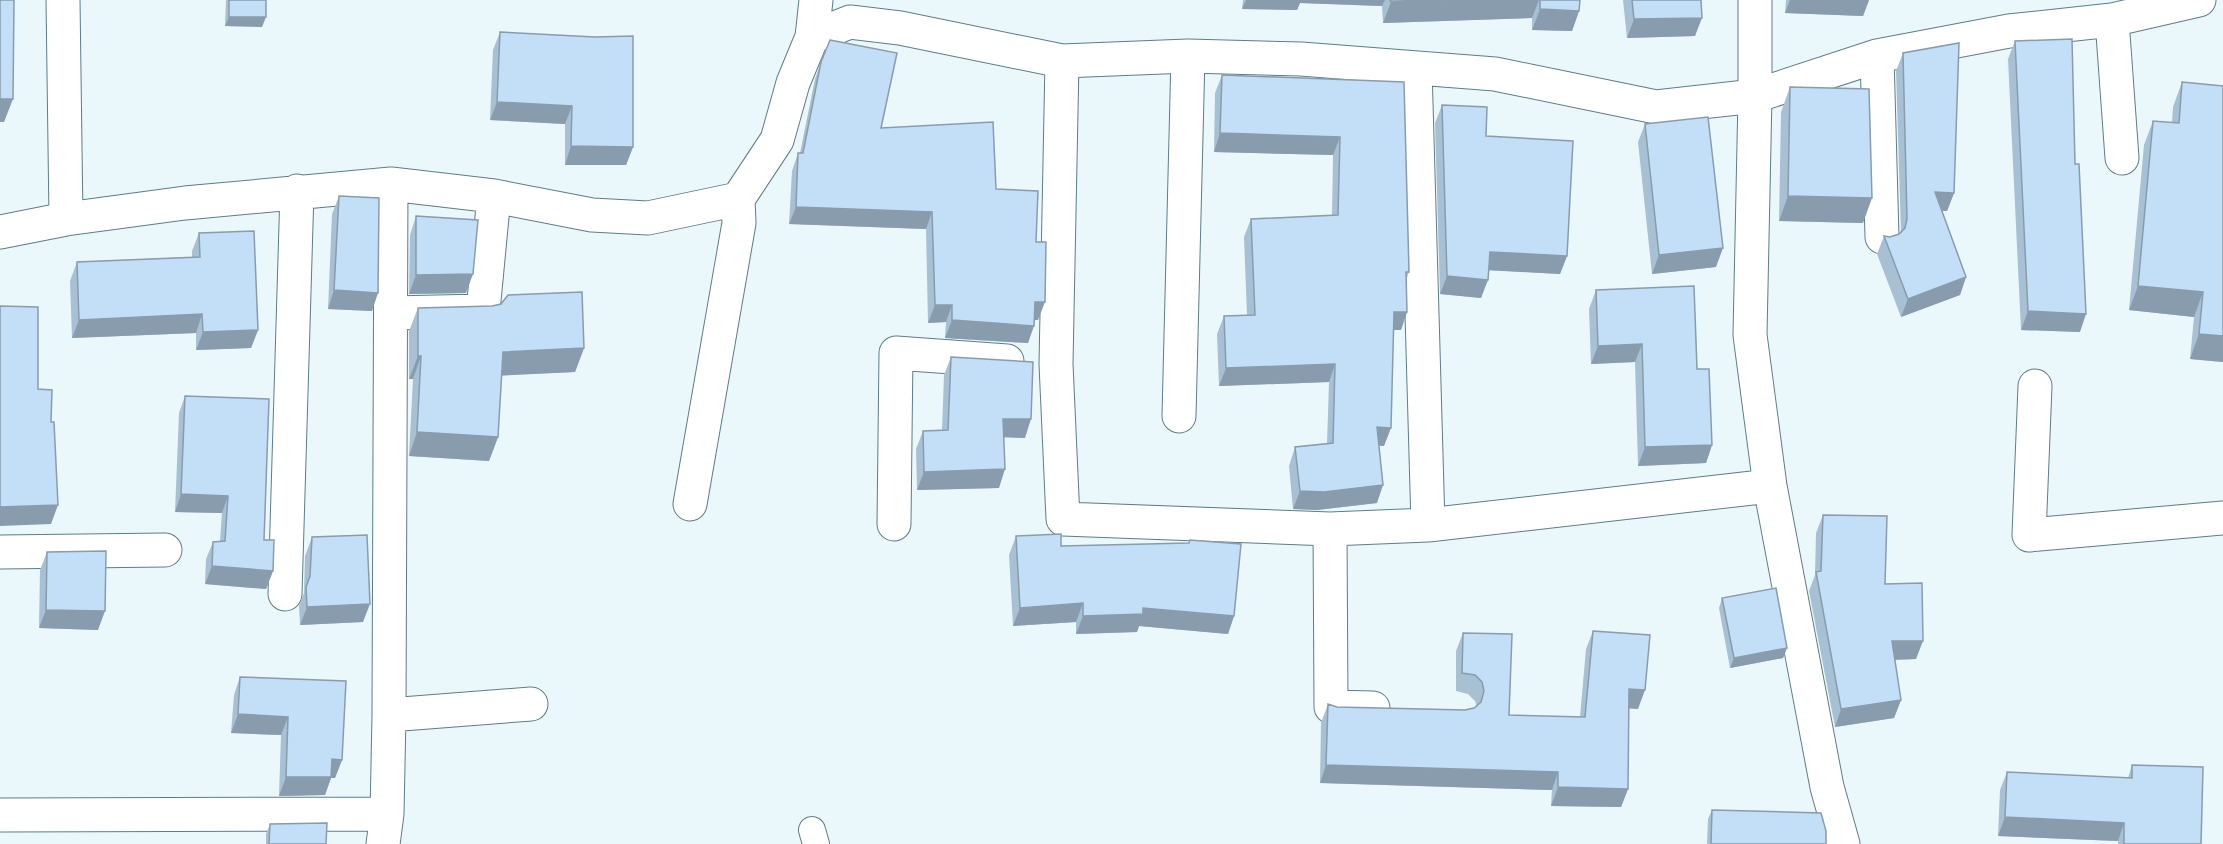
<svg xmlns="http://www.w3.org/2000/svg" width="2223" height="844" viewBox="0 0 2223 844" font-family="'Varela Round',sans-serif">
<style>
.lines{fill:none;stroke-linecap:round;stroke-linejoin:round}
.service-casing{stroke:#5d7d87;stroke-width:28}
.minor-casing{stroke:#5d7d87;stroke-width:35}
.service{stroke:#fff;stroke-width:26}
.minor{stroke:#fff;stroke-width:33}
.wall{fill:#a7c0d4}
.shaded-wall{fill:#889cad}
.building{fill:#c2dff7;stroke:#889cad;stroke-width:1.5}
</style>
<rect width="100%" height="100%" fill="#eaf8fc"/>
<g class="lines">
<defs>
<path id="service" d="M 812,830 L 816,844"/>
<path id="minor" d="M 63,0 L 66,219
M 1755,0 L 1755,96 L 1750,335 L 1770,486 L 1827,787 L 1843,844
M 2112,20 L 2122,158
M 812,37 L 816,0
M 1877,56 L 1882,237
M 1062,61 L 1056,364 L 1063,519 L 1330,529 L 1428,525 L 1770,486
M 1415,68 L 1428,525
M 0,232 L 66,219 L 185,203 L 391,184 L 494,196 L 592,215 L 648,218 L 738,199 L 777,140 L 793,83 L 812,37 L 850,22 L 900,28 L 1062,61 L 1188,56 L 1301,59 L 1495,74 L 1656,107 L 1755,96 L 1877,56 L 2009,31 L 2112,20 L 2199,0
M 391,313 L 483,311 L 494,196
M 2035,386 L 2029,535 L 2223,518
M 1179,416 L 1188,56
M 690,504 L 739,223 L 738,199
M 894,524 L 896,353 L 1007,361
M 1330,529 L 1331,707 L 1373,708
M 0,552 L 165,550
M 285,594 L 297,191
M 389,715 L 531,704
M 0,815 L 387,814
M 383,844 L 387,814 L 389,715 L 391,184"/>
</defs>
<use href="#service" class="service-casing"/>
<use href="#minor" class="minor-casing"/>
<use href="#service" class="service"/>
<use href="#minor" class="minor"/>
</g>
<path class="wall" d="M 226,0 L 266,0 L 262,27 L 225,26 Z
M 1243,0 L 1580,0 L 1579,11 L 1572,31 L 1532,30 L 1532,18 L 1383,23 L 1382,6 L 1300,3 L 1297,10 L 1242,9 Z
M 1623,0 L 1701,0 L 1695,36 L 1627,38 Z
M 1786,0 L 1869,0 L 1863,16 L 1785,13 Z
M 500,32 L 633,147 L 626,165 L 565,165 L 565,124 L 490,120 L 493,50 Z
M 2015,41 L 2080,332 L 2021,330 L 2008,59 Z
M 1903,53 L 1954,193 L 1947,211 L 1942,211 L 1966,277 L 1960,295 L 1901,317 L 1877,254 L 1884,236 L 1890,237 L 1899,234 L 1901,233 L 1896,71 Z
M 821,62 L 881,128 L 996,189 L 1036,242 L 1038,320 L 1034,320 L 1028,343 L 945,338 L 946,322 L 928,323 L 926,229 L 789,224 L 792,171 L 798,153 L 800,153 L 815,79 Z
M 1222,75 L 1404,82 L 1409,272 L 1406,280 L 1407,312 L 1401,330 L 1393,330 L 1384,446 L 1379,445 L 1377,503 L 1317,510 L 1293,509 L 1289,466 L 1295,447 L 1327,444 L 1329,382 L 1219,386 L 1217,334 L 1224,316 L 1247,315 L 1244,237 L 1251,219 L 1332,215 L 1333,155 L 1214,152 L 1215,93 Z
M 2182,82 L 2223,127 L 2223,362 L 2190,359 L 2194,317 L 2129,310 L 2144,145 L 2153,121 L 2172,123 L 2173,107 Z
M 1790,87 L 1863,223 L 1779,221 L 1781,112 Z
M 1442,105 L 1486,136 L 1567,256 L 1560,274 L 1489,270 L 1481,298 L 1440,294 L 1435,123 Z
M 1645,124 L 1716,267 L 1652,274 L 1638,142 Z
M 339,196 L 372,311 L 328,309 L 332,214 Z
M 416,216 L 466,293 L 409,294 L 410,235 Z
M 199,233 L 258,330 L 251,348 L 196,350 L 196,333 L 72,338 L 70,281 L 77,262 L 192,257 L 192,251 Z
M 1596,290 L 1697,369 L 1712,445 L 1706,463 L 1638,466 L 1635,362 L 1591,364 L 1589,309 Z
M 492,306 L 584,348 L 575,372 L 501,375 L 498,437 L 489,461 L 409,456 L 413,379 L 409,379 L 409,331 L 418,308 Z
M 951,357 L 1025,438 L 1004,437 L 999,488 L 917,490 L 916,449 L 923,431 L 942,430 L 944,375 Z
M 185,396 L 264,540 L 273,571 L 266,589 L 205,584 L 206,559 L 213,542 L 220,541 L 222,513 L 175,512 L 179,413 Z
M 1823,515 L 1885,584 L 1916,659 L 1895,660 L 1901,700 L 1894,718 L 1835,727 L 1809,591 L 1815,575 L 1816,533 Z
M 1016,536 L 1061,546 L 1189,543 L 1190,540 L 1234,616 L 1228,634 L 1139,626 L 1137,632 L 1076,634 L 1076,622 L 1013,626 L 1009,555 Z
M 312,537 L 363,622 L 300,625 L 299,606 L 304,593 L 305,556 Z
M 47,552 L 98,630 L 39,628 L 40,570 Z
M 1722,598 L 1787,648 L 1783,658 L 1730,668 L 1719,608 Z
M 1593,631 L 1638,709 L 1629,708 L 1628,789 L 1621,807 L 1551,806 L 1552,790 L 1320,783 L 1321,723 L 1328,704 L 1337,707 L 1465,710 L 1474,708 L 1477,706 L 1475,701 L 1468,694 L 1456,691 L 1456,651 L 1463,633 L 1509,715 L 1580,717 L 1586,649 Z
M 240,677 L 342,760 L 335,778 L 331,778 L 325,795 L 279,796 L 281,735 L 231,733 L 234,695 Z
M 2132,765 L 2201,844 L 2118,844 L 2118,841 L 1998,836 L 2000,790 L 2007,772 L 2128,778 Z
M 1712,810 L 1826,844 L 1707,844 L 1708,819 Z
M 270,824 L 326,844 L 266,844 L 266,834 Z"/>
<path class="shaded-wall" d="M 1246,0 L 1385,0 L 1382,6 L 1300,3 L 1297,10 L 1242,9 Z
M 1447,0 L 1539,0 L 1532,18 L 1383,23 L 1391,2 Z
M 1790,0 L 1869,0 L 1863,16 L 1785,13 Z
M 1540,9 L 1579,11 L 1572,31 L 1532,30 Z
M 229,17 L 266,17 L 262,27 L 225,26 Z
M 1702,18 L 1695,36 L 1627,38 L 1634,19 Z
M 0,99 L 13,99 L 4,122 L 0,122 Z
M 497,102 L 572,106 L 565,124 L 490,120 Z
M 1220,133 L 1340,137 L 1333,155 L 1214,152 Z
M 571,146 L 633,147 L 626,165 L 565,165 Z
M 1935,192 L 1954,193 L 1947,211 L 1928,211 Z
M 1788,196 L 1872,198 L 1863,223 L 1779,221 Z
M 796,207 L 932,212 L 926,229 L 789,224 Z
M 1723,248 L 1716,267 L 1652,274 L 1659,255 Z
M 1490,252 L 1567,256 L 1560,274 L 1484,270 Z
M 473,274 L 466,293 L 409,294 L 416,275 Z
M 1447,276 L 1488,280 L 1481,298 L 1440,294 Z
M 1966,277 L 1960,295 L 1901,317 L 1908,299 Z
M 2138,286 L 2203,292 L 2194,317 L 2129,310 Z
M 334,290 L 378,293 L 372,311 L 328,309 Z
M 1035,302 L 1045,302 L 1038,320 L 1028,320 Z
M 935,305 L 952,305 L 946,322 L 928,323 Z
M 2028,311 L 2086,314 L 2080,332 L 2021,330 Z
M 1394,312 L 1407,312 L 1401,330 L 1387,330 Z
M 202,314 L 196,333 L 72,338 L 79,320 Z
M 952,320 L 1034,326 L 1028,343 L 945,338 Z
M 258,330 L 251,348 L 196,350 L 203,332 Z
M 2199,334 L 2223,336 L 2223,362 L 2190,359 Z
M 1642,344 L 1635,362 L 1591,364 L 1598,346 Z
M 584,348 L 575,372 L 494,376 L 503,352 Z
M 418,356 L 421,356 L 413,379 L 409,379 Z
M 1335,364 L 1329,382 L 1219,386 L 1226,368 Z
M 1003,419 L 1031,419 L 1025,438 L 997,437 Z
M 1377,427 L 1391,428 L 1384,446 L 1370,445 Z
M 417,432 L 498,437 L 489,461 L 409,456 Z
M 1712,445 L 1706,463 L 1638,466 L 1645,447 Z
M 1005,469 L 999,488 L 917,490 L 924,472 Z
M 1383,485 L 1377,503 L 1317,510 L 1293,509 L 1300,491 Z
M 181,494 L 228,496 L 222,513 L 175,512 Z
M 58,505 L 51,524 L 0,526 L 0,507 Z
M 212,566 L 273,571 L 266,589 L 205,584 Z
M 1083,603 L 1076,622 L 1013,626 L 1020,608 Z
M 370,604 L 363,622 L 300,625 L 307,607 Z
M 1143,608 L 1234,616 L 1228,634 L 1139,626 L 1137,632 L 1076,634 L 1083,616 Z
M 46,610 L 105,611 L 98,630 L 39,628 Z
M 1892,641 L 1923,641 L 1916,659 L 1885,660 Z
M 1787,648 L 1783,658 L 1730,668 L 1734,658 Z
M 1629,689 L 1645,690 L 1638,709 L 1623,708 Z
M 1901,700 L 1894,718 L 1835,727 L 1841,709 Z
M 238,714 L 288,717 L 281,735 L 231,733 Z
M 332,759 L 342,760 L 335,778 L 331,778 L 325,795 L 279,796 L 286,777 Z
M 1326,765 L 1558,772 L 1552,790 L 1320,783 Z
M 1558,787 L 1628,789 L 1621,807 L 1551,806 Z
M 2005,817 L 2124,823 L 2118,841 L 1998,836 Z"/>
<path class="building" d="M 0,0 L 14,0 L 13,99 L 0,99 Z
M 229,0 L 266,0 L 266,17 L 229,17 Z
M 1390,0 L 1447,0 L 1391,2 Z
M 1540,0 L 1580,0 L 1579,11 L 1540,9 Z
M 1632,0 L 1701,0 L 1702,18 L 1634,19 Z
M 500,32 L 595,37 L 633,36 L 633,147 L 571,146 L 572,106 L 497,102 Z
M 2072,39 L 2075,164 L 2079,164 L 2086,314 L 2028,311 L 2015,41 Z
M 830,40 L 897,53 L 881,128 L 993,122 L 996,189 L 1038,191 L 1036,242 L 1046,242 L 1045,302 L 1035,302 L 1034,326 L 952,320 L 952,305 L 935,305 L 932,212 L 796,207 L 798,153 L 803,153 L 821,62 Z
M 1959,43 L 1954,193 L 1935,192 L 1966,277 L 1908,299 L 1884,236 L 1890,237 L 1899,234 L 1905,228 L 1907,219 L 1903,53 Z
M 1222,75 L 1404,82 L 1409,272 L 1406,272 L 1407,312 L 1394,312 L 1391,428 L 1377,427 L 1383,485 L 1324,492 L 1300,491 L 1295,447 L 1333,443 L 1335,364 L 1226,368 L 1224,316 L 1255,315 L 1251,219 L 1338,215 L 1340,137 L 1220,133 Z
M 2182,82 L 2223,86 L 2223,336 L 2199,334 L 2203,292 L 2138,286 L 2153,121 L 2179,123 Z
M 1790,87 L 1869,89 L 1872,198 L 1788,196 Z
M 1442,105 L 1487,107 L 1486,136 L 1573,141 L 1567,256 L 1490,252 L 1488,280 L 1447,276 Z
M 1708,117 L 1723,248 L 1659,255 L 1645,124 Z
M 339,196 L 379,198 L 378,293 L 334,290 Z
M 416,216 L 478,220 L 473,274 L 416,275 Z
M 254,231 L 258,330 L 203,332 L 202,314 L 79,320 L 77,262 L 200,257 L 199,233 Z
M 1694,286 L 1697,369 L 1709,369 L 1712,445 L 1645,447 L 1642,344 L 1598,346 L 1596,290 Z
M 582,292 L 584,348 L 503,352 L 498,437 L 417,432 L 421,356 L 418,356 L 418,308 L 492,306 L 501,304 L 508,295 Z
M 0,306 L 38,307 L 38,389 L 52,390 L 51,422 L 54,422 L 58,505 L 0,507 Z
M 951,357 L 1033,362 L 1031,419 L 1003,419 L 1005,469 L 924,472 L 923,431 L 948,430 Z
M 185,396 L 269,399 L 264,540 L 274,540 L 273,571 L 212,566 L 213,542 L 225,541 L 228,496 L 181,494 Z
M 1823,515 L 1887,516 L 1885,584 L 1922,583 L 1923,641 L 1892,641 L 1901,700 L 1841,709 L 1816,572 L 1821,571 Z
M 1061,534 L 1061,546 L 1189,543 L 1190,540 L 1241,544 L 1234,616 L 1143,608 L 1143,614 L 1083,616 L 1083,603 L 1020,608 L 1016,536 Z
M 367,535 L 370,604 L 307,607 L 306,587 L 310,576 L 312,537 Z
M 106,551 L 105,611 L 46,610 L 47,552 Z
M 1776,588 L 1787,648 L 1734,658 L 1722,598 Z
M 1593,631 L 1650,635 L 1645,690 L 1629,689 L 1628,789 L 1558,787 L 1558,772 L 1326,765 L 1328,704 L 1337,707 L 1465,710 L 1474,708 L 1481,702 L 1484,691 L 1482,682 L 1475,675 L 1462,673 L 1463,633 L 1512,634 L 1509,715 L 1585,717 Z
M 240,677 L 346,681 L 342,760 L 332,759 L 331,777 L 286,777 L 288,717 L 238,714 Z
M 2132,765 L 2203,767 L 2201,844 L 2124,844 L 2124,823 L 2005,817 L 2007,772 L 2132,778 Z
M 1712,810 L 1821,813 L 1826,831 L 1826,844 L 1711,844 Z
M 327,823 L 326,844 L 269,844 L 270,824 Z"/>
</svg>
